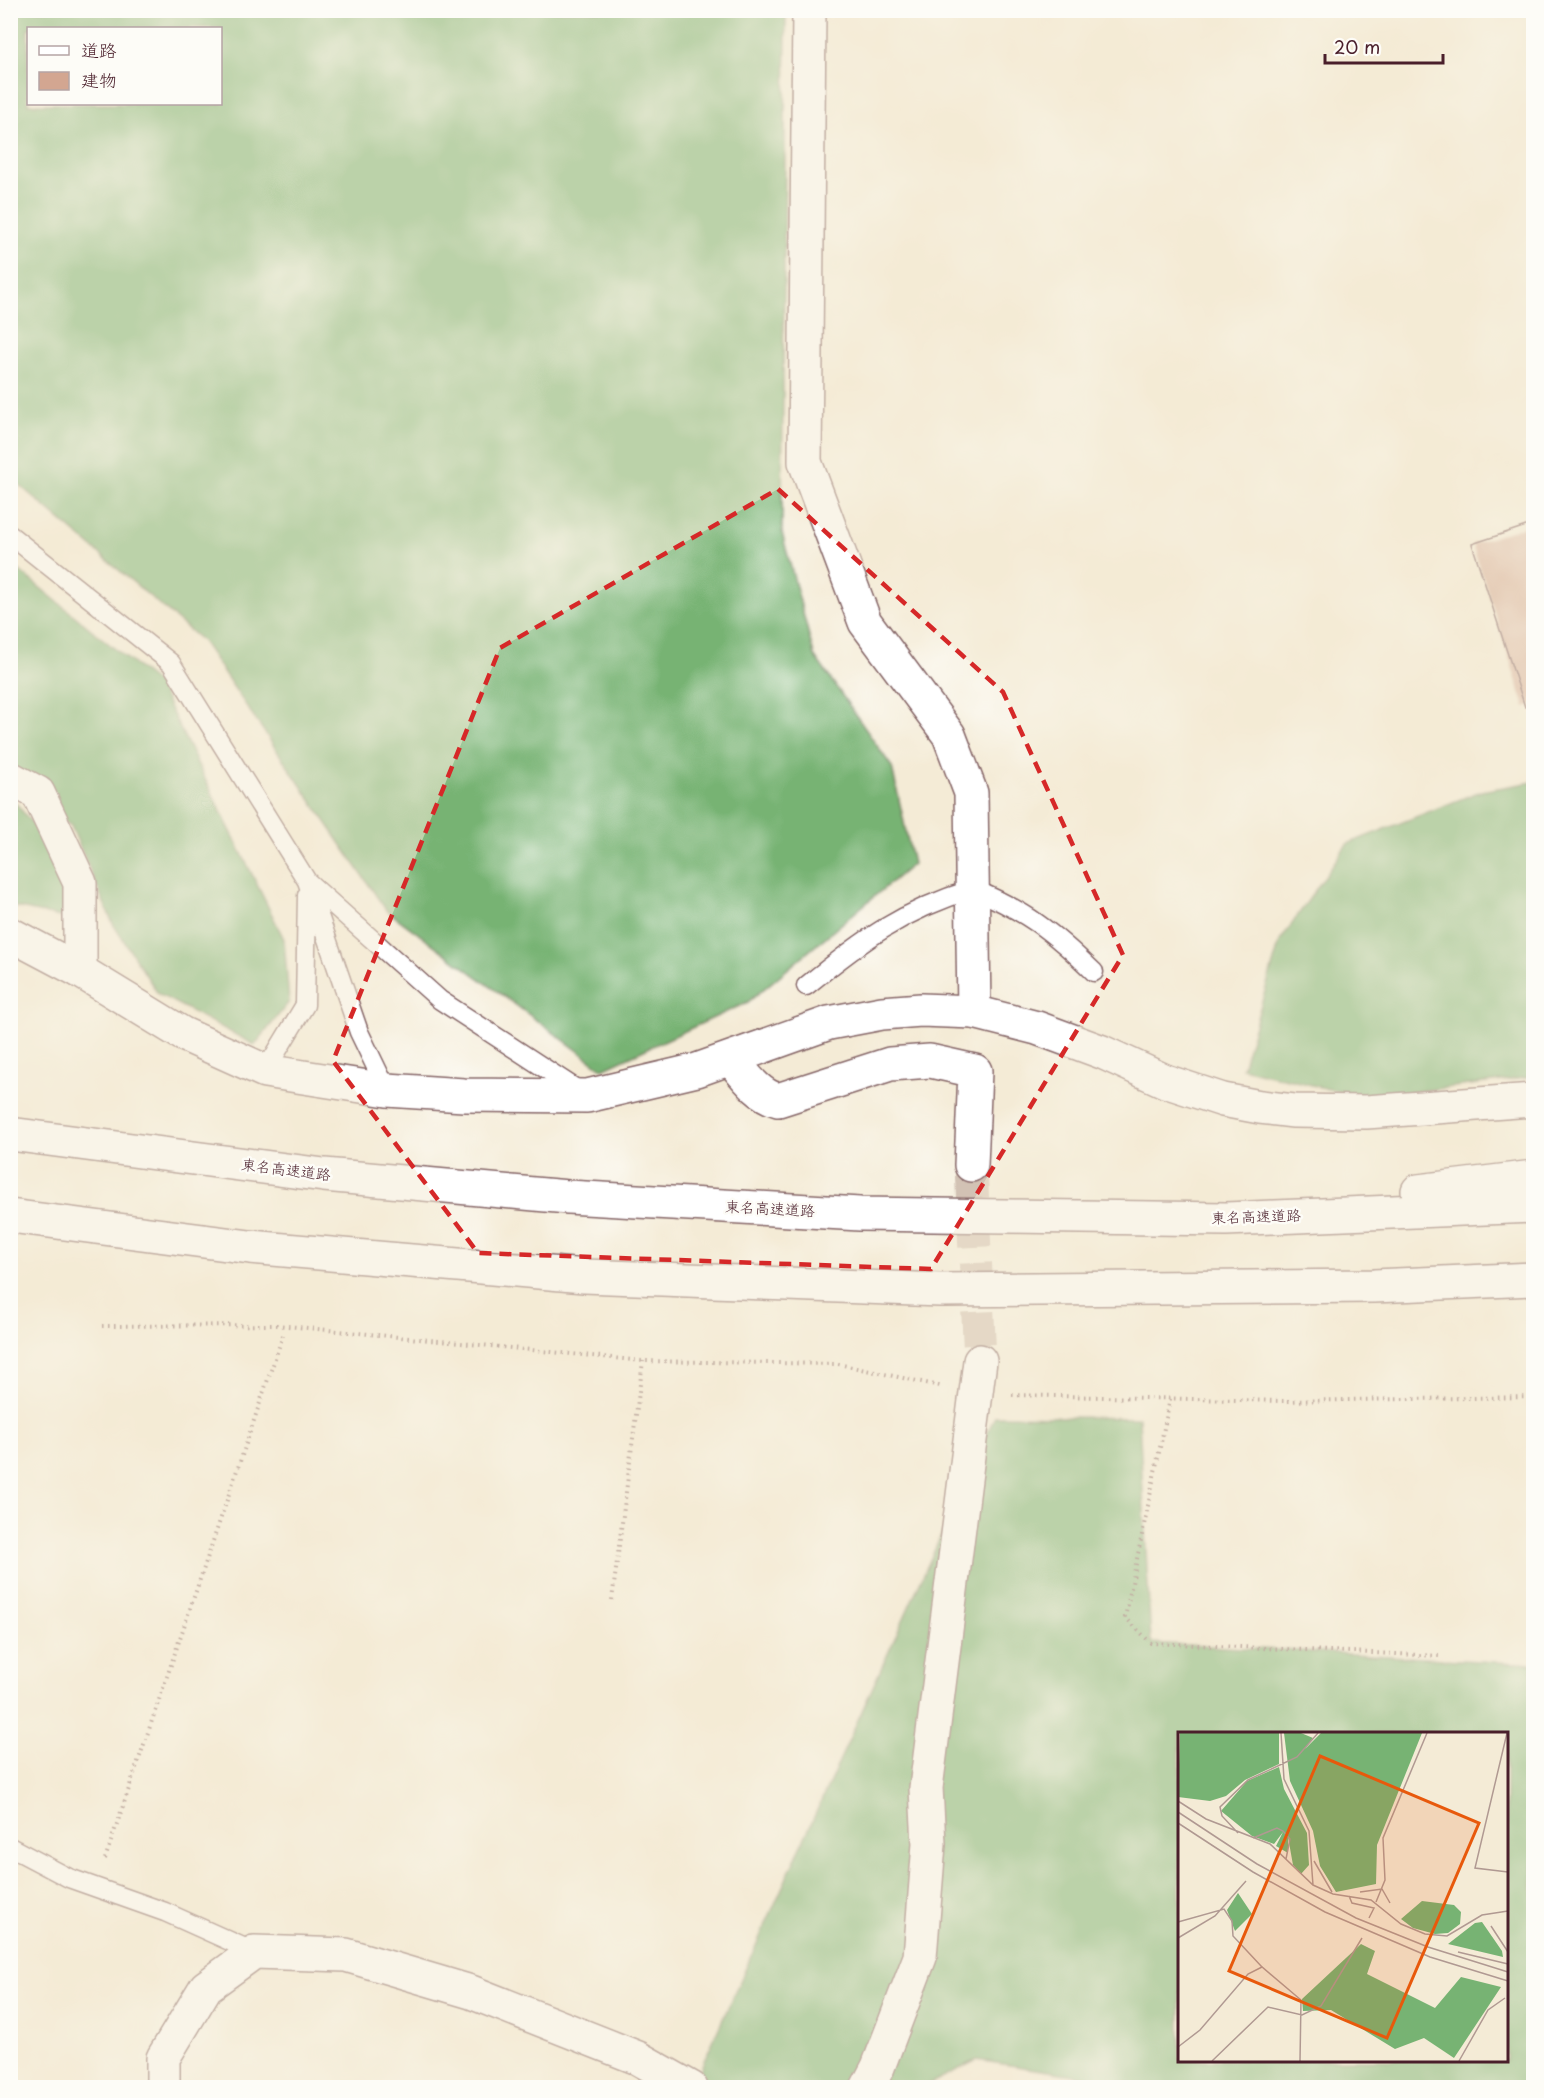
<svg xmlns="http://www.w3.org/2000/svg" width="1544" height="2098" viewBox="0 0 1544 2098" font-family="'Playpen Sans','Klee One',sans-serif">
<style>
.forest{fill:#77b373;stroke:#60694f;stroke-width:1.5;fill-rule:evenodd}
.building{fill:#d3a691}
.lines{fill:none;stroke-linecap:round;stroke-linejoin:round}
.minor-tunnel{stroke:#d2c2b4;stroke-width:33;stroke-dasharray:33 16;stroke-linecap:butt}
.service-casing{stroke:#866667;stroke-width:21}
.minor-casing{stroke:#866667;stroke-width:36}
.tertiary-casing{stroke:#866667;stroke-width:36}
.motorway-casing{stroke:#866667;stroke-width:36}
.path{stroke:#866667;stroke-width:4;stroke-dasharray:1.5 4.5;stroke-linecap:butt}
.service{stroke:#fff;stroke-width:18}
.minor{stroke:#fff;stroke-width:33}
.tertiary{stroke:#fff;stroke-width:33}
.motorway{stroke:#fff;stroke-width:33}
.marked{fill:none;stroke:#d62828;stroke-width:4.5;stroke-dasharray:12 8;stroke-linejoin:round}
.labels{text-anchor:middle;stroke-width:5;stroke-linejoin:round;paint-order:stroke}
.street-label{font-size:15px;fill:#4a1f2b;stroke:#fdfcf7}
.inset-road{fill:none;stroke:#b09992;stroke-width:1.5}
.view{fill:#e8590c;fill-opacity:0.15;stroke:#e8590c;stroke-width:3}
.inset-edge{fill:none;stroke:#4a1f2b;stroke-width:3}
</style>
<rect width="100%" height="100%" fill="#fdfcf7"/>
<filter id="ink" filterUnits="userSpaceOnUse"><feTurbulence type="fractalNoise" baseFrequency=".0167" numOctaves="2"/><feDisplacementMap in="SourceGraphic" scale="12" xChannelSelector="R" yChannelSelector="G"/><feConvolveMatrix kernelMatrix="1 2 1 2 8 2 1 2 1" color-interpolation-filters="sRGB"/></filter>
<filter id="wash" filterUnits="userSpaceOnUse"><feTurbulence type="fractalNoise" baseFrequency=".008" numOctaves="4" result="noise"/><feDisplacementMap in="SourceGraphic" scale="24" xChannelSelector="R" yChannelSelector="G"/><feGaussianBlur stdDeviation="1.35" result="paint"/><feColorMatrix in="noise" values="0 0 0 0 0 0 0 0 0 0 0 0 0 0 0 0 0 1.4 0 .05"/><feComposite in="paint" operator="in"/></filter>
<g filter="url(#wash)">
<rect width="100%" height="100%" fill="#f4ebd6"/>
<path class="forest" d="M 11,10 L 786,11 L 782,533 L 814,655 L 892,767 L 913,864 L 748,1002 L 603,1069 L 386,910 L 202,641 L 11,478 ZM 28,28 L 220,28 L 220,104 L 28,104 Z
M 10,563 L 158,684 L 284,939 L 289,1002 L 255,1045 L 158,994 L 113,924 L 71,826 L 11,785 Z
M 1533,782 L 1533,1077 L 1365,1098 L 1242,1068 L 1280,941 L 1347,844 L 1481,791 Z
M 10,796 L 71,871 L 69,919 L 11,906 Z
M 995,1416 L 1139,1418 L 1151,1643 L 1533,1664 L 1533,2087 L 1150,2087 L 977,2060 L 921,2088 L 708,2087 L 699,2072 ZM 1180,1734 L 1506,1734 L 1506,2060 L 1180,2060 Z"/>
<g id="blocks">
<path class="building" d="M 1529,525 L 1534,539 L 1534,704 L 1525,707 L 1472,544 Z"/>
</g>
</g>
<g filter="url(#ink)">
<use href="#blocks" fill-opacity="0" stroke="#866667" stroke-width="1.5"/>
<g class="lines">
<path class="minor-tunnel" d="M 971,1165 L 980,1361"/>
<defs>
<path id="service" d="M 10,535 L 171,663 L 307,881 L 359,1032 L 387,1090
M 308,882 L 440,1000 L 581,1092
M 806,986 C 863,940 901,911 973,889 C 1026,911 1053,932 1094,972
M 265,1071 L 305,1005 L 307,895
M 10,1847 L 69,1878 L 165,1912 L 254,1952"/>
<path id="minor" d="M 809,10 L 805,462 L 865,622 L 949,735 L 971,793 L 974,1012
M 10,778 L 38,793 L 80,883 L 80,971
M 731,1059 C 744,1074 758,1095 778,1100 L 890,1064 L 930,1061 L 975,1071 L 971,1165
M 163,2088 L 163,2058 L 206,1987 L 254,1952 L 346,1955 L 471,1992 L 638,2058 L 691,2088
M 867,2088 L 878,2067 L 920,1957 L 929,1844 L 926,1788 L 980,1361"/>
<path id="tertiary" d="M 10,934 L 80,971 L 183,1034 L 265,1071 L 387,1090 L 464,1095 L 587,1096 L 697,1070 L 829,1023 L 882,1013 L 921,1010 L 974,1012 L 1037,1028 L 1102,1052 L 1165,1081 L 1223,1100 L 1260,1107 L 1294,1111 L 1366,1112 L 1534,1100"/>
<path id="motorway" d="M 10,1134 L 324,1175 L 568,1197 L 860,1214 L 1226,1219 L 1534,1206
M 1418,1191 L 1534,1177
M 10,1216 L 250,1247 L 584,1276 L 940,1290 L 1374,1286 L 1534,1279"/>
</defs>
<use href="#service" class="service-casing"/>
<use href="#minor" class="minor-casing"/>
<use href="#tertiary" class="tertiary-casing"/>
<use href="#motorway" class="motorway-casing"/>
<path class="path" d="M 102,1326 L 277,1325 L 643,1361 L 838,1364 L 940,1386
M 1012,1395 L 1283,1401 L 1534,1397
M 1170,1399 L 1125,1617 L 1151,1643 L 1440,1656
M 612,1600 L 643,1361
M 105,1859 L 283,1335"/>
<use href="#service" class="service"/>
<use href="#minor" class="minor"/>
<use href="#tertiary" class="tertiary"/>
<use href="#motorway" class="motorway"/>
</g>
</g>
<path d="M0 0H1544V2098H0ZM 778,489 L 1003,692 L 1123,955 L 931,1269 L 478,1253 L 333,1061 L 500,648 Z" fill="#f4ebd6" fill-opacity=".55" fill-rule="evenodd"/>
<path class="marked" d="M 778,489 L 1003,692 L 1123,955 L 931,1269 L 478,1253 L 333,1061 L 500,648 Z"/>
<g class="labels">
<g class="street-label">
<text transform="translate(286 1170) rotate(7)" y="5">東名高速道路</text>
<text transform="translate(770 1209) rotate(3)" y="5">東名高速道路</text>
<text transform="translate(1256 1217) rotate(-2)" y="5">東名高速道路</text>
</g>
</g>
<g transform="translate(1178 1732)">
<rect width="330" height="330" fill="#f4ebd6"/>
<path d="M 2,1 L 101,1 L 101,32 L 67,48 L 48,64 L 32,69 L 0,65 ZM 106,1 L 123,1 L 135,6 L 127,17 L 143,1 L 244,1 L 199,113 L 198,152 L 158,160 L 142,134 L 135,99 L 112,49 ZM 101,35 L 106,57 L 129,101 L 131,133 L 123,142 L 115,133 L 110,105 L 110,121 L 98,114 L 105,100 L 96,112 L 74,104 L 43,79 L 69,49 ZM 60,161 L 74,182 L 57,199 L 49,178 ZM 244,169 L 276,173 L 283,180 L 282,192 L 270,201 L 257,202 L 235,196 L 223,187 ZM 304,190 L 324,219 L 325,225 L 270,212 L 297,191 ZM 183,212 L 197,219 L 189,242 L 257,276 L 283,245 L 323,255 L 276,326 L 246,306 L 217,317 L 153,278 L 125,279 L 124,267 Z" fill="#77b373"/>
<path class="inset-road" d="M 103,1 L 106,47 L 131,99 L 135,153M 329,1 L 297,136 L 330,140M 0,69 L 28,87 L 92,112 L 135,153 L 155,162 L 193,168 L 223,192 L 247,202 L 269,204 L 304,183 L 330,179M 0,80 L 79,132 L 178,186 L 250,215 L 330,240M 0,91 L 75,140 L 147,180 L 252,225 L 330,249M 60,101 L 44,84 L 42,75 L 70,48 L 119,25 L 140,1M 75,106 L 99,96 L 105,99 L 112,107 L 108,127M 136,129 L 154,160M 182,160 L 204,157 L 212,171M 171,164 L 174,171 L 196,176 L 191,186M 198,170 L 207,148 L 205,106 L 249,1M 0,190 L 46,177 L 54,189 L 55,204 L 84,235M 313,194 L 330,220M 0,206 L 37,184 L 68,149M 280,220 L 330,232M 0,315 L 22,298 L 70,242 L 84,235 L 123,268 L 122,329M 34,329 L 90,275 L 124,283 L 143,274 L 184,206M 281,329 L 310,278 L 327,266"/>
<path class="view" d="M 142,24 L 301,91 L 209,306 L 51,239 Z"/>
<rect width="330" height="330" class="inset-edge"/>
</g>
<rect width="1544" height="2098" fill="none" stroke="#fdfcf7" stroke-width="36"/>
<rect x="27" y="27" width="195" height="78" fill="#fdfcf7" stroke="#b5a4a5" stroke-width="1.5"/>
<rect x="39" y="46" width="30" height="9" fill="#ffffff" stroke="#b5a4a5" stroke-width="1.5"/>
<text x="81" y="57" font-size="18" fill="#4a1f2b">道路</text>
<rect x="39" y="72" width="30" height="18" fill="#d3a691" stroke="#b5a4a5" stroke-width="1.5"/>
<text x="81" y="87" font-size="18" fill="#4a1f2b">建物</text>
<path d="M1325 54v9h118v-9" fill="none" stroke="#4a1f2b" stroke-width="3"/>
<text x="1334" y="54" font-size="18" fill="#4a1f2b" stroke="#fdfcf7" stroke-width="4.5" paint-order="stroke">20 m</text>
</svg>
